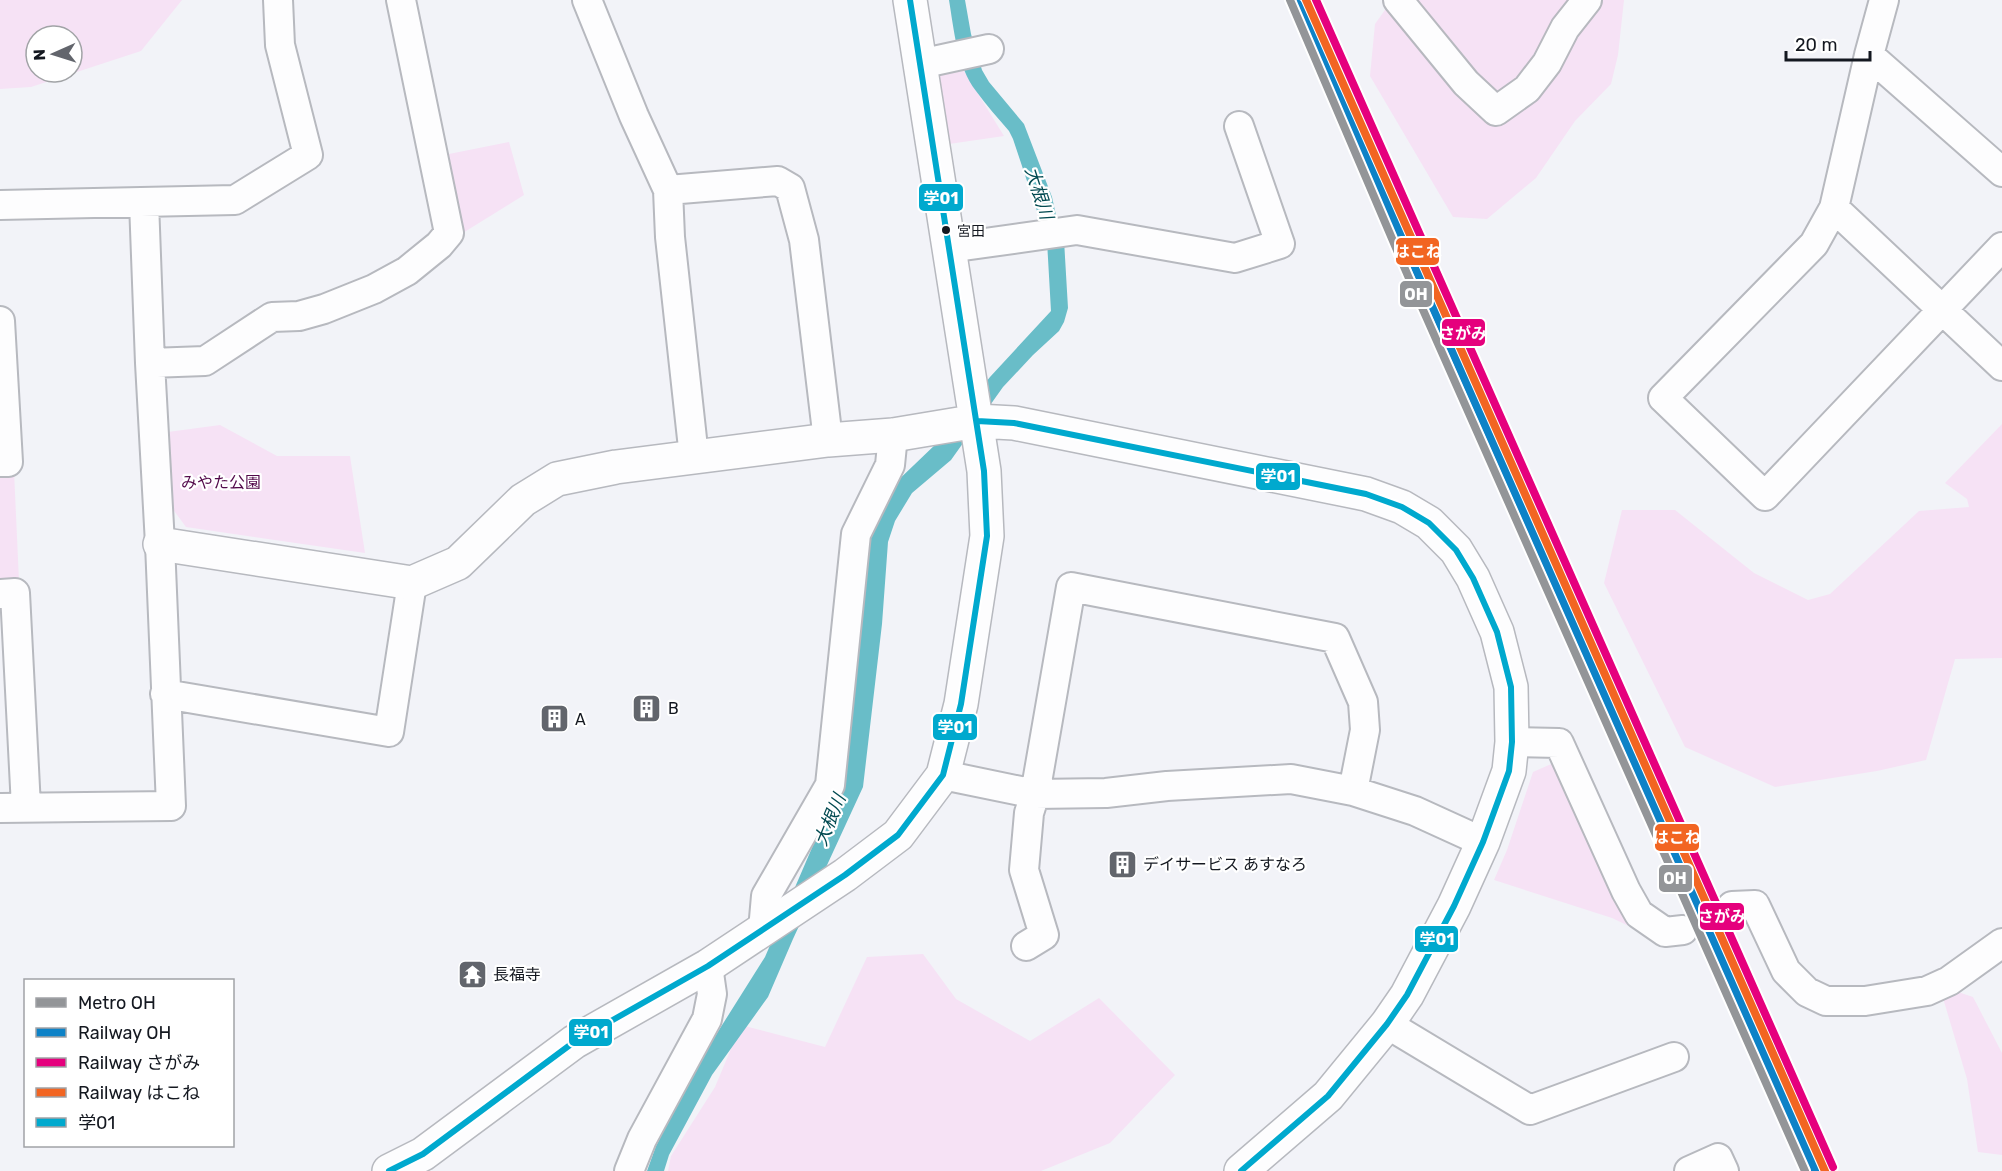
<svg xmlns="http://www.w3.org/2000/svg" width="2002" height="1171" viewBox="0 0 2002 1171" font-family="Rubik,'Noto Sans JP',sans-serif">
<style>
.green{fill:#f6e2f5;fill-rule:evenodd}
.water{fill:#69bdc8}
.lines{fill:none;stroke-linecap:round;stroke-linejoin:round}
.minor-tunnel{stroke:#d1d2d8;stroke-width:28;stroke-dasharray:28 14;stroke-linecap:butt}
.minor-casing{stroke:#b7b9bf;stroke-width:32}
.tertiary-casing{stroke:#b7b9bf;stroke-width:36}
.minor{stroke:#fdfdfe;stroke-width:28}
.tertiary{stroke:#fdfdfe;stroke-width:33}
.bus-1-casing{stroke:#fff;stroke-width:10}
.bus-1{stroke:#00a9ce;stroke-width:6}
.rail-1-casing{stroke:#fff;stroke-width:12}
.rail-2-casing{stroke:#fff;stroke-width:12}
.rail-3-casing{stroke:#fff;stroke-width:12}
.rail-1{stroke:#0d82c7;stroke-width:8}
.rail-2{stroke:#e5007d;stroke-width:8}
.rail-3{stroke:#f26522;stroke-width:8}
.metro-1-casing{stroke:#fff;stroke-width:12}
.metro-1{stroke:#939598;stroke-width:8}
.bus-dot{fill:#141820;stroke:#fff;stroke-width:2}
.labels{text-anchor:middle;stroke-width:4.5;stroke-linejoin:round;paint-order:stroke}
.bus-label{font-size:14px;fill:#141820;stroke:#fff;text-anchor:start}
.park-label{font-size:16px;fill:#52094a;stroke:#fff}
.poi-label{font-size:16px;fill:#141820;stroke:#fff;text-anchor:start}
.water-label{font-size:18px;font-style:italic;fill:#024a51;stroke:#fff}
.line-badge{stroke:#fff;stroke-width:2}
.badge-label{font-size:16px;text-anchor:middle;font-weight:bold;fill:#fff}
</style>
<rect width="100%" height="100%" fill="#f2f3f8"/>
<path class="green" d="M 0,0 L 182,0 L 141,51 L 31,87 L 0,89 ZM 36,36 L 72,36 L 72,72 L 36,72 Z
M 1392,0 L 1624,0 L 1618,55 L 1611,84 L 1575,121 L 1536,178 L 1487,219 L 1453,217 L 1370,76 L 1375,24 Z
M 964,71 L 1004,136 L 949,144 L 937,80 L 941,75 Z
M 509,142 L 524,195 L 458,236 L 444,155 Z
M 2002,424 L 2002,658 L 1955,659 L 1926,760 L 1877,771 L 1775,787 L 1685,747 L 1604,583 L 1622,510 L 1675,510 L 1754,573 L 1808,600 L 1830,594 L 1919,511 L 1969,507 L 1967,499 L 1945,483 Z
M 220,425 L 277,456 L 350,456 L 365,553 L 186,527 L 172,508 L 168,432 Z
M 14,471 L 19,581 L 0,581 L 0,472 Z
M 1558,761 L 1637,926 L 1635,929 L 1612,918 L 1494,880 L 1507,850 L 1533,772 Z
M 923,954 L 956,999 L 1030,1041 L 1099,998 L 1175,1075 L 1110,1143 L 1041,1171 L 668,1171 L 671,1156 L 715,1087 L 741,1025 L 825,1047 L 867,957 Z
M 1955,991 L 1973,997 L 2002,1053 L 2002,1155 L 1978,1152 L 1967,1079 L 1943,998 Z"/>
<path class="water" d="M 949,0 L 965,0 L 971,34 L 982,70 L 989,82 L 1024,124 L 1052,197 L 1057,220 L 1064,240 L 1068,308 L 1064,322 L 1059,331 L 1033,355 L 1003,387 L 951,460 L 912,493 L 895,521 L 888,542 L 882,624 L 863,787 L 793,939 L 768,997 L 712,1075 L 669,1155 L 664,1171 L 647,1171 L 656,1146 L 695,1068 L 765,957 L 839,785 L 865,551 L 873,523 L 890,488 L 938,442 L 990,377 L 1051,311 L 1047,241 L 1013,139 L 1009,131 C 998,118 986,105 976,91 C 957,66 954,30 949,0 Z"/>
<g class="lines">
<path class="minor-tunnel" d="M 1683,930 L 1732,906"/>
<defs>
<path id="minor" d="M 587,0 L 634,116 L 668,190 L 670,237 L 694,457
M 1398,0 L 1466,83 L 1496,111 L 1527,89 L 1547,63 L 1565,28 L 1587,0
M 1884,0 L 1869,55 L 1834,208 L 1814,244 L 1663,398 L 1765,496 L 2002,247
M 1869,55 L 2002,172
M 920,64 L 989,49
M 668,190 L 778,181 L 790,188 L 804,240 L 828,440
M 0,205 L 235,200 L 308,155 L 280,45 L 278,0
M 1834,208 L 2002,366
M 949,248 L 1077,230 L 1235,258 L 1280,244 L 1239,126
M 0,321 L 8,462 L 0,462
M 150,363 L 205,361 L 272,317 L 299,316 L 324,309 L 374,289 L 407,271 L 439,245 L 449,233 L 401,0
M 0,594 L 15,593 L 26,807
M 165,694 L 389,732 L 412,583
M 1512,742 L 1559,743 L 1626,891 L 1639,914 L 1665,932 L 1683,930
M 943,775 L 1035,794 L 1106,793 L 1167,786 L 1291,779 L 1353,791 L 1415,811 L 1483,842
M 0,808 L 171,806 L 160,544 L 150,363 L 144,202
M 1732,906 L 1755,905 L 1786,971 L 1807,992 L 1826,1001 L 1865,1001 L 1927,991 L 1949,981 L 2002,943
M 763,930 L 766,896 L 830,785 L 856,534 L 890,465 L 893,435
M 1026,946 L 1044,935 L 1024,870 L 1029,813 L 1035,794 L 1071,587 L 1335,638 L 1363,702 L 1365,730 L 1353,791
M 1387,1024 L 1530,1110 L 1674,1057
M 629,1171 L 642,1139 L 707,1019 L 712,994 L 708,966
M 1689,1171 L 1718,1158 L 1724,1171"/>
<path id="tertiary" d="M 160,544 L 412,583 L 458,563 L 523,500 L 557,479 L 616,467 L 828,440 L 893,435 L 977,421 L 1014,423 L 1366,494 L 1402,507 L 1429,523 L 1456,550 L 1473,578 L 1497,632 L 1511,687 L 1512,742 L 1509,771 L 1483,842 L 1454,906 L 1407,995 L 1387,1024 L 1328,1096 L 1241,1171
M 389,1171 L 423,1154 L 574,1042 L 708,966 L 845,875 L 898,835 L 943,775 L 961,704 L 987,536 L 984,471 L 910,0"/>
</defs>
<use href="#minor" class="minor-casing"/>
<use href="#tertiary" class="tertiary-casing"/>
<use href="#minor" class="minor"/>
<use href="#tertiary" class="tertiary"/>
<defs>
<path id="bus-1" d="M 977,421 L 1014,423 L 1366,494 L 1402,507 L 1429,523 L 1456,550 L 1473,578 L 1497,632 L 1511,687 L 1512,742 L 1509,771 L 1483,842 L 1454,906 L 1407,995 L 1387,1024 L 1328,1096 L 1241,1171
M 389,1171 L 423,1154 L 574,1042 L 708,966 L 845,875 L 898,835 L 943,775 L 961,704 L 987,536 L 984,471 L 910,0"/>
</defs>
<use href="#bus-1" class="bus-1-casing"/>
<use href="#bus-1" class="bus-1"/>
<defs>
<path id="rail-1" d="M 1298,4 L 1815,1171"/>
<path id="rail-2" d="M 1316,0 L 1833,1167"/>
<path id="rail-3" d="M 1306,0 L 1825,1171"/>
</defs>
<use href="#rail-1" class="rail-1-casing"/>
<use href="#rail-2" class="rail-2-casing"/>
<use href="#rail-3" class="rail-3-casing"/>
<use href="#rail-1" class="rail-1"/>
<use href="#rail-2" class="rail-2"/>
<use href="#rail-3" class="rail-3"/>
<defs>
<path id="metro-1" d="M 1290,0 L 1408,276 L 1805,1171"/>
</defs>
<use href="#metro-1" class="metro-1-casing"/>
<use href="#metro-1" class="metro-1"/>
</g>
<defs>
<symbol id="building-square" viewBox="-11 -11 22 22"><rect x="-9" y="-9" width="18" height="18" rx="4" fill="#62656c" stroke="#fff"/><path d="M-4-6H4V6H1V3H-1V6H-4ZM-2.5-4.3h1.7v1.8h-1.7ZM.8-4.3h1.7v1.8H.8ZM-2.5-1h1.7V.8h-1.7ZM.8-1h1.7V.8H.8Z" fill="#fff"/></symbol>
<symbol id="temple-square" viewBox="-11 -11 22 22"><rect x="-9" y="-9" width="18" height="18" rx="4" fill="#62656c" stroke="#fff"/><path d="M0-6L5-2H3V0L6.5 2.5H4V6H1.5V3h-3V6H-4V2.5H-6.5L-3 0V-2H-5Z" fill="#fff"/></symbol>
</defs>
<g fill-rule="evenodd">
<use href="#building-square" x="630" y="692" width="33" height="33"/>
<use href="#building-square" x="538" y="702" width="33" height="33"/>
<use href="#building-square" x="1106" y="848" width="33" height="33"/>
<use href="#temple-square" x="456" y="958" width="33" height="33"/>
</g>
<circle class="bus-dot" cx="946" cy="230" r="5"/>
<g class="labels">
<g class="bus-label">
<text x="957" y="236">宮田</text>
</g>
<g class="park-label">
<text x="221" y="488">みやた公園</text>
</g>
<g class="poi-label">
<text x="668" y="714">B</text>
<text x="575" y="725">A</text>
<text x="1143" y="870">デイサービス あすなろ</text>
<text x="493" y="980">長福寺</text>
</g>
<g class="water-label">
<text transform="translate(1039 193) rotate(72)" y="6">大根川</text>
<text transform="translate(830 820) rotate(-68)" y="6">大根川</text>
</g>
</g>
<g class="line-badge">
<rect x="918" y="183" width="46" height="29" rx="6" fill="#00a9ce"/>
<rect x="1395" y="237" width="45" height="29" rx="6" fill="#f26522"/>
<rect x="1399" y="280" width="34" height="28" rx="6" fill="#939598"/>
<rect x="1441" y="318" width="45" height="29" rx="6" fill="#e5007d"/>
<rect x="1255" y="462" width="46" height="29" rx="6" fill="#00a9ce"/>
<rect x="932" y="713" width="46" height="28" rx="6" fill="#00a9ce"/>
<rect x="1654" y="823" width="46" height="29" rx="6" fill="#f26522"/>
<rect x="1658" y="864" width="35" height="29" rx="6" fill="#939598"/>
<rect x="1699" y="902" width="46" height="29" rx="6" fill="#e5007d"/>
<rect x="1414" y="925" width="45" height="28" rx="6" fill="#00a9ce"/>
<rect x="568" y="1018" width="45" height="29" rx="6" fill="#00a9ce"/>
</g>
<g class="badge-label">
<text x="941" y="204">学01</text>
<text x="1418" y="257">はこね</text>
<text x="1416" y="300">OH</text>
<text x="1463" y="339">さがみ</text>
<text x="1278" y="482">学01</text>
<text x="955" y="733">学01</text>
<text x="1677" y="843">はこね</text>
<text x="1675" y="884">OH</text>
<text x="1722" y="922">さがみ</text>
<text x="1437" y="945">学01</text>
<text x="591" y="1038">学01</text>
</g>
<rect x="24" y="979" width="210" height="168" fill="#ffffff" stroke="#a1a3a6" stroke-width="1.5"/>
<rect x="36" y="998" width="30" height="9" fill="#939598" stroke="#a1a3a6" stroke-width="1.5"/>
<text x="78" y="1009" font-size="18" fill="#141820">Metro OH</text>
<rect x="36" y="1028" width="30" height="9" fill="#0d82c7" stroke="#a1a3a6" stroke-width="1.5"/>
<text x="78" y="1039" font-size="18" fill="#141820">Railway OH</text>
<rect x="36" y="1058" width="30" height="9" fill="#e5007d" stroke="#a1a3a6" stroke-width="1.5"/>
<text x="78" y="1069" font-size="18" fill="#141820">Railway さがみ</text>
<rect x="36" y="1088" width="30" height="9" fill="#f26522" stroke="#a1a3a6" stroke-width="1.5"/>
<text x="78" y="1099" font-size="18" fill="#141820">Railway はこね</text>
<rect x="36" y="1118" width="30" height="9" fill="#00a9ce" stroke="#a1a3a6" stroke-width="1.5"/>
<text x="78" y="1129" font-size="18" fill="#141820">学01</text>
<g transform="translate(54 54) rotate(267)"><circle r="28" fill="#ffffff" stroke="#a1a3a6" stroke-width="1.5"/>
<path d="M0-4.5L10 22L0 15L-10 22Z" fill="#62656c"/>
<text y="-9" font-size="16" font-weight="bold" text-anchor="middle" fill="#141820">N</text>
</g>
<path d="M1786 51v9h84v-9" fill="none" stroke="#141820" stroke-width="3"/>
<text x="1795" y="51" font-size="18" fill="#141820" stroke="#ffffff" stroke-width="4.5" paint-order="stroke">20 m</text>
</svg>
